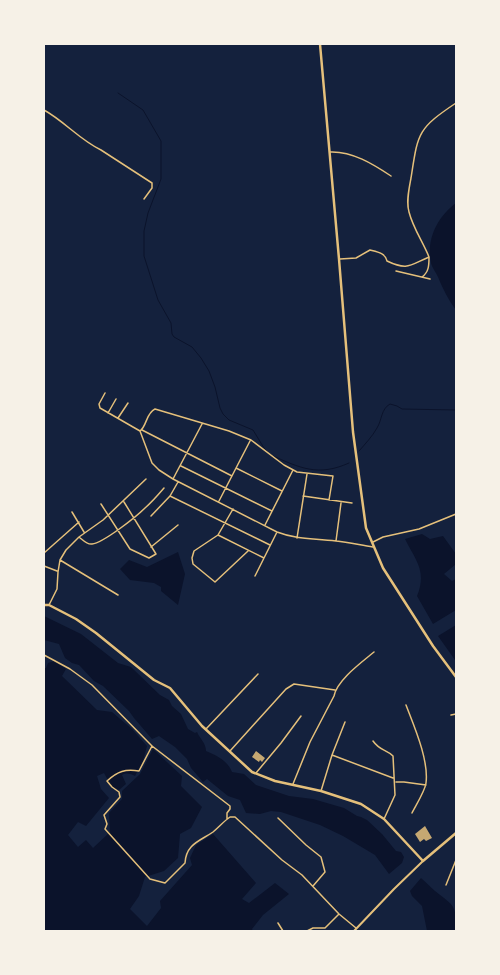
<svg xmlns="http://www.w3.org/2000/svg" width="500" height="975" viewBox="0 0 500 975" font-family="Merriweather,serif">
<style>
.water{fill:#0b132b}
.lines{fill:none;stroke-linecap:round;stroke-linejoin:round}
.stream{stroke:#0b132b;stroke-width:1}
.building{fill:#c6a872}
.minor{stroke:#e5c07b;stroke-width:1.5}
.tertiary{stroke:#e5c07b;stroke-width:2}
.secondary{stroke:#e5c07b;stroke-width:2.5}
</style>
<rect width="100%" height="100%" fill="#14213d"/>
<path class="water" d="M 456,203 L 456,310 C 448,299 443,289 438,277 C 436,272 432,268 431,263 C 426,240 437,217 456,203 Z
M 422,534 L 430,539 L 443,536 L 456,554 L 456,564 L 444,574 L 452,581 L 456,579 L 456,610 L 433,624 L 417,596 C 427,571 416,561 405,539 Z
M 178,552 L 185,574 L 178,605 L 161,591 L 161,587 L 154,583 L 130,580 L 120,569 L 129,560 L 147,567 Z
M 44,616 L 81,634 L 118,663 L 131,667 L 160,695 L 169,700 L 172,706 L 181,714 L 188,729 L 195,733 L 197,732 C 200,739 206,743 206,751 C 216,755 228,761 232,772 L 244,774 L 256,785 L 289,796 L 313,799 L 344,808 L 357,816 L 361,817 L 367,820 L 382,834 L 396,851 L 401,852 L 404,857 L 402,863 L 389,874 L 375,855 L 343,836 L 320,825 L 281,812 L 271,811 L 260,814 L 246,813 L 240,800 L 228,796 L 207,779 L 203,782 L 191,768 L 187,759 L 175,747 L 159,736 L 152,739 L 134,718 L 129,711 L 103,686 L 94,681 L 79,665 L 72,663 L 65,658 L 59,644 L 44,640 Z
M 456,625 L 456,660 L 455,660 L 438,636 Z
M 54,661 L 66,669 L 62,676 L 97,710 L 112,712 L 132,729 L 147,746 L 143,761 L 135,776 C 131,774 127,772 122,775 L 126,784 L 119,790 L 111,786 L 104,773 L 97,776 L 101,789 L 109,798 L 86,826 L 78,822 L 68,835 L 78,847 L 86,840 L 93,848 L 110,832 L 109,813 L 122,799 L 122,791 L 140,774 L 153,749 L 182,776 L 181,786 L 202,807 L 191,828 L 180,834 L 178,858 L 164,871 L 145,877 L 139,896 L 130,909 L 147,926 L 161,908 L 160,901 L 192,865 L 190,858 L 196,845 L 213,834 L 256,883 L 242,899 L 249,903 L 275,883 L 289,894 L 263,915 L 252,929 L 253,931 L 44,931 L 44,668 L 46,668 L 48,663 Z
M 421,878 C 426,882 430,887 435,891 C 455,907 456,904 456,931 L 427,931 L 422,906 L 412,896 L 410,891 Z"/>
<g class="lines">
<path class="stream" d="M 118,93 L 143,110 L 161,141 L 161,179 L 148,213 L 144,231 L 144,256 L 158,300 L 171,323 L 172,334 L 174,337 L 192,347 L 201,358 L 209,371 L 215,387 L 220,408 L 223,414 L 229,420 L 253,430 L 264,448 L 267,451
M 359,451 C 365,444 372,437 377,428 C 382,420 381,409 390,404 L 397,406 L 402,409 L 456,410
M 271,455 C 300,468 318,477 349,463"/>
</g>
<path class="building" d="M 256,751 L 265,758 L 262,762 L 260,760 L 259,762 L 252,757 Z
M 425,826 L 432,838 L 426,841 L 424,839 L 420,842 L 415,834 Z"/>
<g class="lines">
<path class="minor" d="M 44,110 C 64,121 80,140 101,150 L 152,183 L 152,188 L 144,199
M 330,152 C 352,151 373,164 391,176
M 340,259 L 356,258 L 370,250 C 378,252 385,253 387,261 C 408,271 410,265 429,257 C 423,242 413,228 409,212 C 406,202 409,189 411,178 C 418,133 417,129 456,103
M 396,271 L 430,279
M 422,277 C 429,272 429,265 429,257
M 105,393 L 99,404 L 100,408 L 133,427 L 140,431 L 152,463 L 159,470 L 173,479 L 277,532 C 298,540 314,538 336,541 C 348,542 360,545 373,547
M 108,413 L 116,399
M 118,418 L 128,403
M 142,430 L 232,476
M 140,431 C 147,426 146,413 155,409 L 229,431 L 251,440 L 284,465 L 297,472 L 333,476 L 329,500
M 181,466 L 272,511
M 236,468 L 282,491
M 173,479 L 202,424
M 170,496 L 270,545
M 303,496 L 352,503
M 219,501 L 250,441
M 101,504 L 130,549 L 149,558 L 156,554 L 124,502
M 233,509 L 218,535 L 194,551 L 192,558 L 193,564 L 215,582 L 248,551
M 72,512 L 84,532
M 151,516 L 170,496 L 178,482
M 265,525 L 293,470
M 218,535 L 264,558
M 79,537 C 83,540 87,545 92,544 C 103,543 136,517 145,508 C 152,502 158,495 164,488
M 297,538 L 307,474
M 336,541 L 341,503
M 373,542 L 383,537 L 419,529 L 456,514
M 151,547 L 178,525
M 44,553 L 79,522
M 60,560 L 118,595
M 44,566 L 57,571
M 255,576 L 277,532
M 49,605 L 57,589 L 58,572 L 60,560 L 66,550 L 79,537 L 103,520 L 146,479
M 44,655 L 70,669 L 92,685 L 152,746 L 230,806 L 230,809 L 227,813 L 227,819
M 406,705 C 414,726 429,760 426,783 C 425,791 416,805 412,813
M 451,715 L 456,714
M 206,729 L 258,674
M 373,741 C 380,751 386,749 393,756 L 395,795 L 384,819
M 152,746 L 139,771 C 125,769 118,771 107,781 L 112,787 L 119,792 L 120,797 L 104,815 L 107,824 L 105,829 L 150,879 L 165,883 L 185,863 C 186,844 200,841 213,832 C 219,827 224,821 230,817 L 235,817 L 282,860 L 302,875 L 339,914 L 356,928
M 230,751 L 286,689 L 294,684 L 335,690
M 332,755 L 393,778
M 256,773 L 281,743 L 301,716
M 396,782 L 404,782 L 426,785
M 293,784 L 310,742 L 334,696 C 337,680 362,662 374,652
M 321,791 L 332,755 L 345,722
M 278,818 L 306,845 L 321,857 L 325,872 L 313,886
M 446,885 L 456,860
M 278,923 L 283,931
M 307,931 L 313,928 L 325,928 L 339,914"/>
<path class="tertiary" d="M 354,931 L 394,889 L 423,861"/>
<path class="secondary" d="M 320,44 L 339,259 L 353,432 L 366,528 L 383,568 L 433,646 L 456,677
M 44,605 L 49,605 L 76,619 L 96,633 L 154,680 L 170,688 L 202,726 L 252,772 L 275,781 L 321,791 L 361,804 L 384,819 L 423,861 L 456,833"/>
</g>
<rect width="500" height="975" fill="none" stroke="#f6f1e7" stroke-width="90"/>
</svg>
